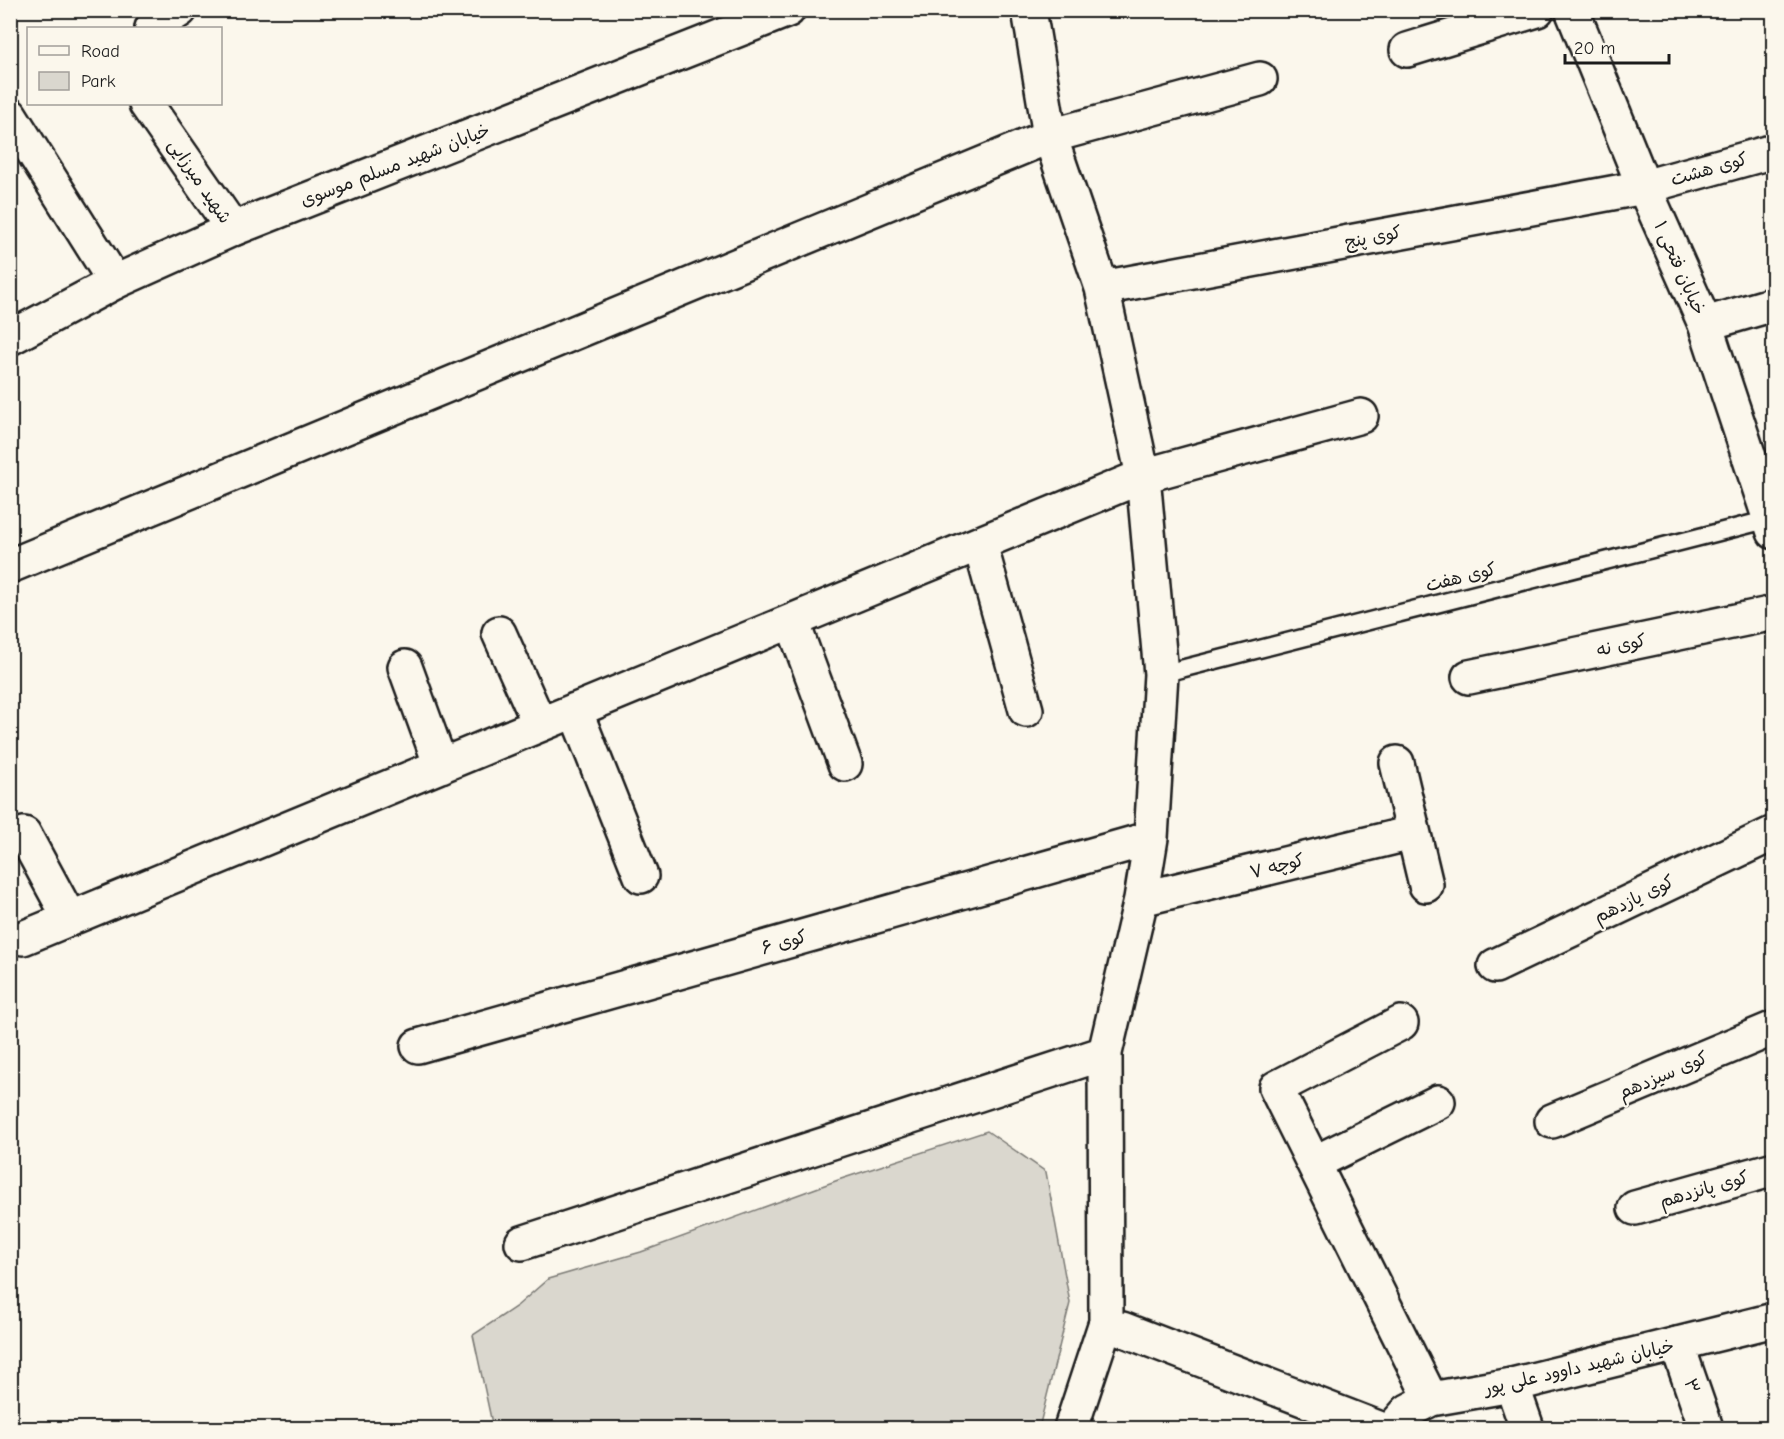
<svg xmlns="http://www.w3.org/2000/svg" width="1784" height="1439" viewBox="0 0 1784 1439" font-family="'Comic Neue','Playpen Sans Arabic',sans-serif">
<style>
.green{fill:#dad7ce;stroke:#7b7a75;stroke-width:1.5}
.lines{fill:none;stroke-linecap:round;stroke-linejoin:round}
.service-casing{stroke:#1c1c1c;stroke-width:21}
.minor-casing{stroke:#1c1c1c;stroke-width:38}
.tertiary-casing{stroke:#1c1c1c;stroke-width:38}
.service{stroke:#fbf7ec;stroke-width:16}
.minor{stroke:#fbf7ec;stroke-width:33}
.tertiary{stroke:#fbf7ec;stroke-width:33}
.labels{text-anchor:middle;stroke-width:4.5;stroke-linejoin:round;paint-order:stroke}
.street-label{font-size:18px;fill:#1c1c1c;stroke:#fbf7ec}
</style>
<rect width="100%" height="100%" fill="#fbf7ec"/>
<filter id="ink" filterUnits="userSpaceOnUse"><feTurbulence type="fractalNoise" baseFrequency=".0167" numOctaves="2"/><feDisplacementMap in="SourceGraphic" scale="12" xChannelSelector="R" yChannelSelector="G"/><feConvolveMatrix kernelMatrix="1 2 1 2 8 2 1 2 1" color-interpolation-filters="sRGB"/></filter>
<g filter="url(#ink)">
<path class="green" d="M 987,1131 L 1046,1172 L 1070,1303 L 1039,1428 L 493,1428 L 473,1335 L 517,1306 L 548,1279 L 641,1252 L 841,1179 Z"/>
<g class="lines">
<defs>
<path id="service" d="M 1161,674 L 1770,519"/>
<path id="minor" d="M 1029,10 L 1050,136 L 1102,288 L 1143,476 L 1161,674 L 1151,838 L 1141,899 L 1105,1053 L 1106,1322 L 1071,1428
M 152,28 L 180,10
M 1407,50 L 1537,10
M 146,104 L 233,229
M 10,115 L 115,282
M 1102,288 L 1644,187 L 1774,151
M 1705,324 L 1774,304
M 980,544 L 1026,710
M 10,566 L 1050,136 L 1260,79
M 792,621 L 845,764
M 499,633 L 540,725
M 405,667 L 441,766
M 1469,677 L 1774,613
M 575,710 L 641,876
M 1397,763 L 1426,885
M 24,834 L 70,919
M 1141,899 L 1412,833
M 23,938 L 1143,476 L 1361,416
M 1495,966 L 1774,833
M 1401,1023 L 1276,1088 L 1431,1399
M 418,1046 L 1151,838
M 1552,1121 L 1774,1028
M 1314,1163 L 1438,1102
M 1635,1208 L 1774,1169
M 522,1243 L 1105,1053
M 1122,1329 L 1378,1428
M 1677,1344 L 1706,1428
M 1512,1385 L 1527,1428"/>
<path id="tertiary" d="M 1572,10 L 1644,187 L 1705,324 L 1774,532
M 10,338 L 115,282 L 233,229 L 788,10
M 1393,1428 L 1408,1411 L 1431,1399 L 1512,1385 L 1774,1320"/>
</defs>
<use href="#service" class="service-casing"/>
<use href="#minor" class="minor-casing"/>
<use href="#tertiary" class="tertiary-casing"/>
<use href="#service" class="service"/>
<use href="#minor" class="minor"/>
<use href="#tertiary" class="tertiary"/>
</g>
</g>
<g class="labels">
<g class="street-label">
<text transform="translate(395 165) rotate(-21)" y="6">خیابان شهید مسلم موسوی</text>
<text transform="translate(1709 169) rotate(-16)" y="6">کوی هشت</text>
<text transform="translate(200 181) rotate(56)" y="6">شهید میرزایی</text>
<text transform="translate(1373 237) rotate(-11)" y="6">کوی پنج</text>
<text transform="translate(1680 268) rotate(66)" y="6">خیابان فتحی ۱</text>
<text transform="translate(1461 577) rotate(-14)" y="6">کوی هفت</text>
<text transform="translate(1621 645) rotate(-12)" y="6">کوی نه</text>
<text transform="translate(1277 866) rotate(-14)" y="6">کوچه ۷</text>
<text transform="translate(1634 899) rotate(-26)" y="6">کوی یازدهم</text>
<text transform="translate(784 942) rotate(-16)" y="6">کوی ۶</text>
<text transform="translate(1663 1075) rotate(-23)" y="6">کوی سیزدهم</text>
<text transform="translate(1704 1189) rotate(-16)" y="6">کوی پانزدهم</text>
<text transform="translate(1579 1367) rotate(-13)" y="6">خیابان شهید داوود علی پور</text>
<text transform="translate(1692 1386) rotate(71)" y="6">۳</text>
</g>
</g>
<rect width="1784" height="1439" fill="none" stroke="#fbf7ec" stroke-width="36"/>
<rect x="18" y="18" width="1748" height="1403" fill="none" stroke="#1c1c1c" stroke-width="2" filter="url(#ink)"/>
<rect x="27" y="27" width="195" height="78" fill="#fbf7ec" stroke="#a29f99" stroke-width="1.5"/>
<rect x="39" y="46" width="30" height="9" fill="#fbf7ec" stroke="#a29f99" stroke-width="1.5"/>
<text x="81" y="57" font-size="18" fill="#1c1c1c">Road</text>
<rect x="39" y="72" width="30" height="18" fill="#dad7ce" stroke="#a29f99" stroke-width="1.5"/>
<text x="81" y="87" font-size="18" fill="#1c1c1c">Park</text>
<path d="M1565 54v9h104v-9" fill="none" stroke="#1c1c1c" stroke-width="3"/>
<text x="1574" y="54" font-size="18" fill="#1c1c1c" stroke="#fbf7ec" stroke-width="4.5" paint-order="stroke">20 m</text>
</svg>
